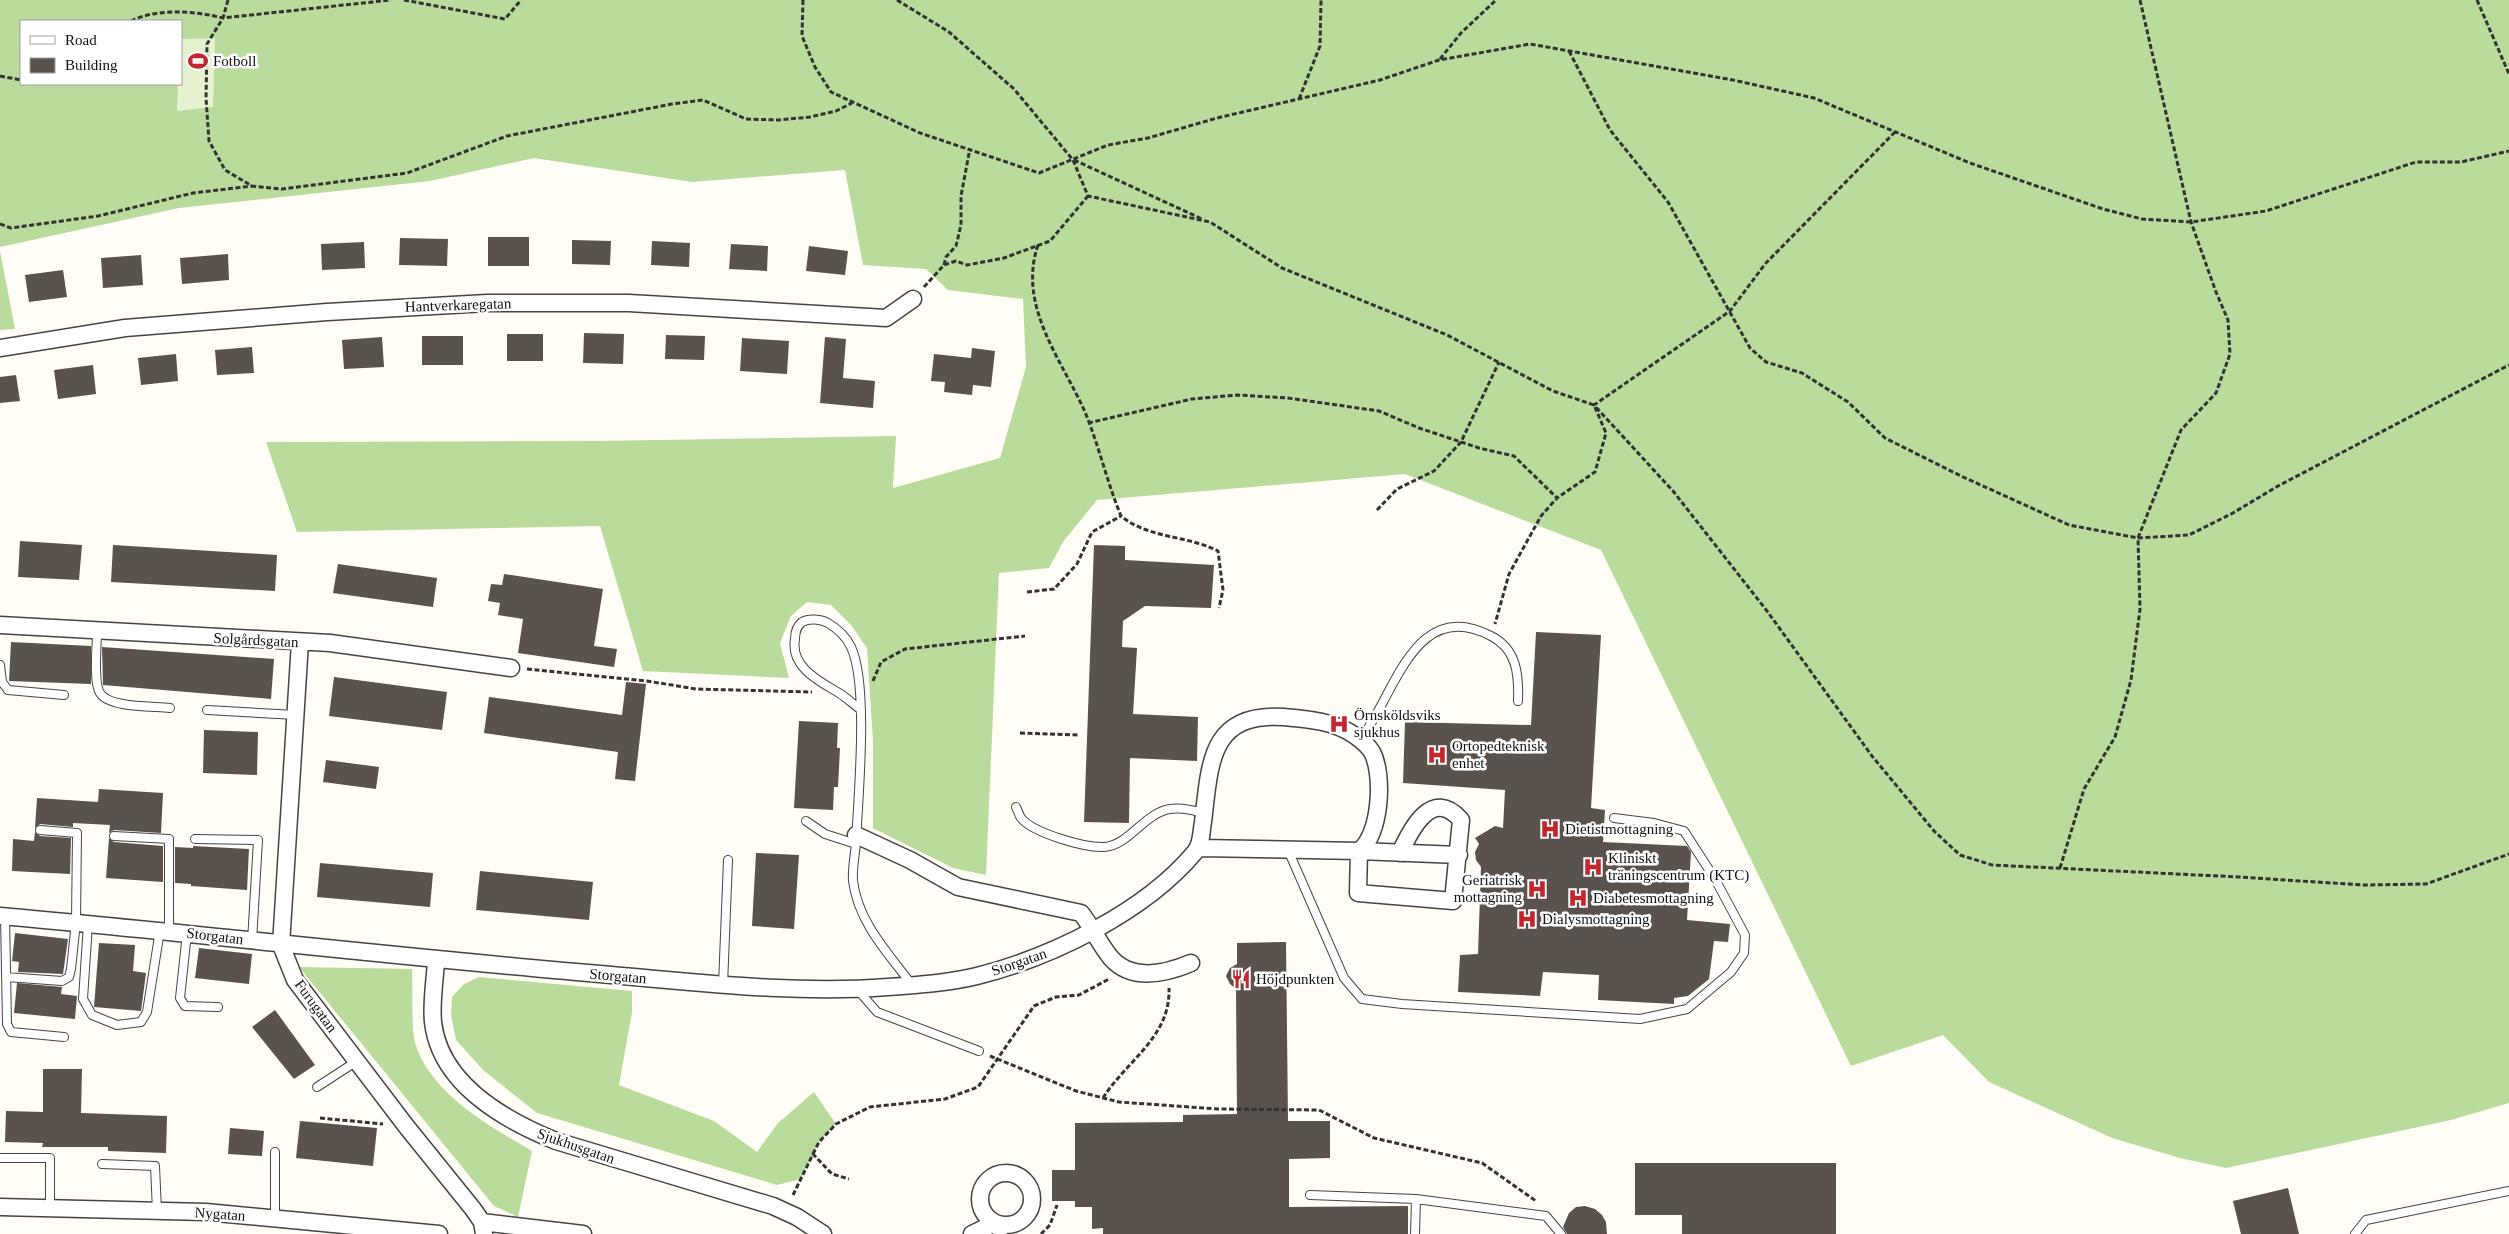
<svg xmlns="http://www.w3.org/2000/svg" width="2509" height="1234" viewBox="0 0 2509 1234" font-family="Georgia,serif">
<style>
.forest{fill:#b9dc9c;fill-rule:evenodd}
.pitch{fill:#e6f2cf}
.building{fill:#5a524d}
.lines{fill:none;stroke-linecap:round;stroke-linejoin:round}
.service-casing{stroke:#444;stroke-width:10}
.minor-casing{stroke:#444;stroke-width:19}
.path{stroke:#333;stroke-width:3;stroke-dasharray:5 2.5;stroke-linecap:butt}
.service{stroke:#fff;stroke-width:8}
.minor{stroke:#fff;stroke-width:16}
.labels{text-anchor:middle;stroke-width:5;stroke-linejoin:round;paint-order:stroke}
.poi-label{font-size:15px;fill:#111;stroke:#fff;text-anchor:start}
.street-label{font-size:15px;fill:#111;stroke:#fff}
</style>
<rect width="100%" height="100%" fill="#fffdf5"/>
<path class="forest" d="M 0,0 L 2509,0 L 2509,1103 L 2451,1120 L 2226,1168 L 2180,1158 L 2112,1138 L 1989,1082 L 1943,1035 L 1851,1066 L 1601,550 L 1405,474 L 1097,500 L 1063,542 L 1049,568 L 999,573 L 986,875 L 953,868 L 873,828 L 873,741 L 867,648 L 851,625 L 831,605 L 807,602 L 791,616 L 780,643 L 789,678 L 643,671 L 600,526 L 297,532 L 266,442 L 599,441 L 896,436 L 893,488 L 1000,458 L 1026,367 L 1023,299 L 948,290 L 926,269 L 863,265 L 845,170 L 692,182 L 534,158 L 430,181 L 179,208 L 0,247 ZM 21,21 L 181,21 L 181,84 L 21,84 Z
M 0,251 L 15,329 L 0,330 Z
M 299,967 L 412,969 C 413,987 411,1028 415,1043 C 431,1094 488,1125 532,1151 L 518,1217 L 494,1206 Z
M 479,977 L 632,991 L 632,1012 L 619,1085 L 714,1121 L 757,1152 L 778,1123 L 814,1092 L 836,1124 L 819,1142 L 801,1179 L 777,1185 L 537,1113 L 483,1070 L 456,1040 L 451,1015 L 452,997 L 464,984 Z"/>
<path class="pitch" d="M 215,38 L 213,107 L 177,111 L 178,84 L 181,84 L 181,39 Z"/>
<path class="building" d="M 488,237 L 529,237 L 529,266 L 488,266 Z
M 400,238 L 448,239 L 447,266 L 399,265 Z
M 572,240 L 611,241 L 610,265 L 572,264 Z
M 652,241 L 690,243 L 689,267 L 651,265 Z
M 364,242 L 365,268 L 322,270 L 321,244 Z
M 731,244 L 768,246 L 767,271 L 729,269 Z
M 809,246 L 848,251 L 845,275 L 806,271 Z
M 228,254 L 229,280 L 182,284 L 180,258 Z
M 141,255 L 143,285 L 103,288 L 101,258 Z
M 63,270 L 67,297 L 29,302 L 25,275 Z
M 584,333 L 624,334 L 623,364 L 583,363 Z
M 507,334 L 543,334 L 543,361 L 507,361 Z
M 666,335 L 705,336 L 704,360 L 665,359 Z
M 422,336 L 463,336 L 463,365 L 422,365 Z
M 382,337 L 384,367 L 344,369 L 342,340 Z
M 825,337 L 846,339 L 843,378 L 875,381 L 873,408 L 820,403 Z
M 742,338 L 789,341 L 787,374 L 740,371 Z
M 252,347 L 254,373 L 217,375 L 215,350 Z
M 972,348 L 995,351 L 991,387 L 973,385 L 972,395 L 944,392 L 945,382 L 931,381 L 934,354 L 971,358 Z
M 176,354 L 178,381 L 141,385 L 138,358 Z
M 93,365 L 96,394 L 58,399 L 54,370 Z
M 16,375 L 20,401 L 0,403 L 0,377 Z
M 20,541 L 82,545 L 79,580 L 18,577 Z
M 113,545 L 277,555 L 275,591 L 111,582 Z
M 1094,545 L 1125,546 L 1125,560 L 1214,565 L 1211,608 L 1145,606 L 1123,621 L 1122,647 L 1137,648 L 1133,714 L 1198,717 L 1197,761 L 1130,758 L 1129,823 L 1084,822 Z
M 338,564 L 437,578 L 433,607 L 333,593 Z
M 504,574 L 603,589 L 594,646 L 617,649 L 614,667 L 518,653 L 523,619 L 498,615 L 500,603 L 488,601 L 491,584 L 502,585 Z
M 1536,632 L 1601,635 L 1591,808 L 1605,810 L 1603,842 L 1687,846 L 1691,852 L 1687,920 L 1730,924 L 1728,942 L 1714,941 L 1709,979 L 1688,996 L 1674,998 L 1674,1004 L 1598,1000 L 1599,975 L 1543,972 L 1540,996 L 1458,992 L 1460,955 L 1478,954 L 1481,867 L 1476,860 L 1475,852 L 1479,844 L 1475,838 L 1495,826 L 1503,828 L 1505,790 L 1403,783 L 1405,722 L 1531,725 Z
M 11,642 L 91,646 L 91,684 L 9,681 Z
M 102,647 L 274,659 L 271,699 L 103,685 Z
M 334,677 L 447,692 L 442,730 L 329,716 Z
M 626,682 L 646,684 L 635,781 L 615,779 L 618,752 L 484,733 L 489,697 L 622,715 Z
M 799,721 L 838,723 L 837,748 L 840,748 L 838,787 L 834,787 L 833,810 L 794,808 Z
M 204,730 L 258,732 L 257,775 L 203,773 Z
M 326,760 L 379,767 L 376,789 L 323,782 Z
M 99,789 L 163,793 L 161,833 L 114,830 L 109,833 L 110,825 L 73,823 L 73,827 L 40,824 L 35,828 L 37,798 L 98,802 Z
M 35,832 L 40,836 L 71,838 L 70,874 L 12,871 L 13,839 L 34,841 Z
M 109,838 L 114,842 L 163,846 L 163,882 L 106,878 Z
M 193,846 L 249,849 L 247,890 L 191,886 L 191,884 L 175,883 L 175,847 L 193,848 Z
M 756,853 L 799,855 L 794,929 L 752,926 Z
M 320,863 L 433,873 L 430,907 L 317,897 Z
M 480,871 L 593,882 L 589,920 L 476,910 Z
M 15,933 L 68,939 L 63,974 L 18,972 L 19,962 L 12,961 Z
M 1286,942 L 1288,1121 L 1330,1121 L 1330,1158 L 1289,1159 L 1289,1207 L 1408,1206 L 1408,1234 L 1103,1234 L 1103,1228 L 1092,1229 L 1092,1207 L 1075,1207 L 1075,1201 L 1052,1201 L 1052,1170 L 1075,1170 L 1075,1123 L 1183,1122 L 1183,1115 L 1237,1114 L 1236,989 L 1230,984 L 1226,976 L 1230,968 L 1237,964 L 1237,943 Z
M 99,943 L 135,945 L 133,971 L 146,973 L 141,1011 L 94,1007 Z
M 199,948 L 252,954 L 249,984 L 195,978 Z
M 17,983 L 62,987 L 61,994 L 77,996 L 75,1019 L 14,1013 Z
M 275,1010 L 315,1065 L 294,1079 L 252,1027 Z
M 43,1069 L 82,1069 L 81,1113 L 167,1116 L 166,1153 L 108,1151 L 108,1147 L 42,1147 L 43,1143 L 5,1142 L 6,1111 L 43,1112 Z
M 300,1121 L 377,1128 L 373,1166 L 296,1158 Z
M 230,1128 L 264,1131 L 262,1156 L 228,1154 Z
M 1635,1163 L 1836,1163 L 1836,1234 L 1682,1234 L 1682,1215 L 1635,1215 Z
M 2288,1188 L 2299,1234 L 2241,1234 L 2233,1201 Z
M 1585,1206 L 1595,1209 L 1602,1215 L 1606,1222 L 1607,1234 L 1567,1234 L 1563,1227 L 1569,1213 L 1576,1207 Z"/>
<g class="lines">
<defs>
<path id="service" d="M 97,632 C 97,646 93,682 100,693 C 109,708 153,706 170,708
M 0,665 L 2,682 L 8,690 L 64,695
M 860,709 C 853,704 847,698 839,693 C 819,681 790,667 795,639 C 795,633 797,626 802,622 C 809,618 821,619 828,623 C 838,629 846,636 851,647 C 869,685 858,798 856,843 C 855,855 852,869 853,881 C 858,922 888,953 912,985
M 207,710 L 296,715
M 1361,740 C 1369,727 1377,714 1384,700 C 1407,657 1432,605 1491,636 C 1517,649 1519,675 1518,701
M 1016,807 C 1018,811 1019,815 1021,818 C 1033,833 1085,848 1104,847 C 1130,845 1144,813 1170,809 C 1181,807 1193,810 1204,813
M 806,821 L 825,834 L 856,844
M 114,836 L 169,839 L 169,931
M 195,839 L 258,840 L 252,941
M 1288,850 L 1344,978 L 1362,999 L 1402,1004 L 1640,1019 L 1687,1009 L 1731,972 L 1744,953 L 1745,935 L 1715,879 L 1684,831 L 1654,823 L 1614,818
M 5,916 L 7,1024 L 11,1032 L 64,1037
M 88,924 L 83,999 L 92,1015 L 117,1025 L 141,1022 L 147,1012 L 160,930
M 187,933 L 180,998 L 185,1006 L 218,1007
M 6,977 L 62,981 L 69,977 L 71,969 L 76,922 L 77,833 L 40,830
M 723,985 L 728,860
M 857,989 L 877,1012 L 979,1051
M 317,1087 L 357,1061
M 0,1158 L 50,1158 L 50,1208
M 102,1164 L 155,1166 L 157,1211
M 1310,1195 L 1416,1199 L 1546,1216 L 1561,1234
M 275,1219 L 275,1152
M 1415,1234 L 1416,1199
M 2355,1234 L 2366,1220 L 2509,1191"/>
<path id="minor" d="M 0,348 L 125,328 L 327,312 L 487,303 L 629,303 L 886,318 L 913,299
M 0,625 L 330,643 L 511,668
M 300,642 L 281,945 L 295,980 L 406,1126 L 473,1209 L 482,1222 L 484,1234
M 856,835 L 910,860 L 958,887 L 1081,913 C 1092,927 1100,945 1111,958 C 1132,982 1167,973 1191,963
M 1400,853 C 1411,829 1432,787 1461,820 L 1453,901 L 1358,893 L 1359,851 L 1459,855
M 0,916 C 204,934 407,958 611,975 C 704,983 795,994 888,987 C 918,985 948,983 977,976 C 1052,957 1145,912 1195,852 C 1202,844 1201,832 1203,822 C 1210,764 1209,712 1284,717 C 1307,719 1334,721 1354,735 C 1361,740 1367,744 1372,752 C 1384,774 1381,835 1359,851 L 1199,848
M 436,960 C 435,981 431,1002 433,1022 C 440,1084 504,1120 556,1141 L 773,1206 L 797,1217 L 823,1234
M980 1199a26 26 0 1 1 52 0a26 26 0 1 1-52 0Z
M 0,1207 L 206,1212 L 439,1234
M 482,1222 L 583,1234
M 972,1234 L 995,1223 L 1000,1229"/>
</defs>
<use href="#service" class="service-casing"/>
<use href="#minor" class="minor-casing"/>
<path class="path" d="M 228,0 L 223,18 L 207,44 L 206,98 L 209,141 L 225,170 L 252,186 L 282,189 L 407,173 L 507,136 L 672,104 L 703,100 L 746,119 L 779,120 L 810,117 L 836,111 L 852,103
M 404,0 L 505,19 L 521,0
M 803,0 L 802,36 L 815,67 L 831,92 L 920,133 L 1039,173 L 1108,145 L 1148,138 L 1217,118 L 1380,80 L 1439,60 L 1530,44 L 1733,80 L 1814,98 L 1970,163 L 2103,209 L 2142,219 L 2191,222 L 2266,211 L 2416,162 L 2461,162 L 2509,151
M 897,0 L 949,32 L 1014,89 L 1073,160 L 1088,196 L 1210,222 L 1282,268 L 1447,335 L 1553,391 L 1594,405 L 1606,433 L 1595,472 L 1557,498 L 1541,516 L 1509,574 L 1495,624
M 2477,0 L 2509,74
M 131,21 C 157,8 195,11 223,18 L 391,0
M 1569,51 L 1610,130 L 1668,202 L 1750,348 L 1766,362 L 1802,373 L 1848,402 L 1885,438 L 1961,476 L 2069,525 L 2138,538 L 2189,535 L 2233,513 L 2278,486 L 2509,365
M 1440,59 L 1461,33 L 1496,0
M 0,76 L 21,80
M 1299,99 L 1320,46 L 1321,0
M 1895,132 L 1765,264 L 1730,311 L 1594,405 L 1673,491 L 1767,611 L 1872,756 L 1934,831 L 1960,855 L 1992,865 L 2239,877 L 2363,885 L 2426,884 L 2509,854
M 1074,160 L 1202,219
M 0,224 L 11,228 L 98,216 L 193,193 L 252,186
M 1038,245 C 1017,306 1062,360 1085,412 C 1099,446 1107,482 1121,516 C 1149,539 1187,535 1218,551 L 1223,590 L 1219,608
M 944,265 L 946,257 L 956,246 L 961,225 L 961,196 L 970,148
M 924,287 L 944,265 L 956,261 L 967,265 L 1004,258 L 1050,241 L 1088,196
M 1088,423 L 1192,399 L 1237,395 L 1288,398 L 1379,411 L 1419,428 L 1479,448 L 1514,456 L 1557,498
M 1377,510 L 1397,489 L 1434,471 L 1461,442 L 1499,362
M 1027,592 L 1054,589 L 1077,564 L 1092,532 L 1121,516
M 527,669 L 647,681 L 696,689 L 812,692
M 873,681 L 881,662 L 905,649 L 1025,636
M 1020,733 L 1080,735
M 2060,868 L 2084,789 L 2115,737 L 2131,680 L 2140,609 L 2138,538 L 2181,430 L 2216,393 L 2230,354 L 2228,320 L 2216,292 L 2191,222 L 2140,0
M 990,1056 L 1076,1091 L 1119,1102 L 1218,1109 L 1319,1110 L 1374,1138 L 1482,1163 L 1536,1201
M 1103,1098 C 1126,1061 1171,1037 1169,988
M 320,1118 L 383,1124
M 813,1154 L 819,1142 L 836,1124 L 870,1107 L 945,1099 L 978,1087 L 1034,1006 L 1056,997 L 1079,995 L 1109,979
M 793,1195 L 813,1154 L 832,1174 L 849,1179
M 1041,1234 L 1050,1225 L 1057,1205"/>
<use href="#service" class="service"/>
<use href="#minor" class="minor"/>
</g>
<defs>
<symbol id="stadium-bare" viewBox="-9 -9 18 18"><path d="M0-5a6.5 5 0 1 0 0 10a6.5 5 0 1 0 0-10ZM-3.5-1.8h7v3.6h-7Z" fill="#c4262e" stroke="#fff" stroke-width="2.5" paint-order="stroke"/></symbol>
<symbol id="hospital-bare" viewBox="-9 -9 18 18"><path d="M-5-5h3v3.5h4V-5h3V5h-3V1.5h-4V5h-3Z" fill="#c4262e" stroke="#fff" stroke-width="2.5" paint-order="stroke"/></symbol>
<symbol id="restaurant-bare" viewBox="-9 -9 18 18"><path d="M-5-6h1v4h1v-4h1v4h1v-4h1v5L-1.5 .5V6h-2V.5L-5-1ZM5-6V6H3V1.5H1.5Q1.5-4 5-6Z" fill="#c4262e" stroke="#fff" stroke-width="2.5" paint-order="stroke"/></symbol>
</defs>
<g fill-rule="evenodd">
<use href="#stadium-bare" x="184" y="47" width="28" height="28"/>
<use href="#hospital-bare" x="1325" y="710" width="28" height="28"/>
<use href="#hospital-bare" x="1423" y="741" width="28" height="28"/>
<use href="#hospital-bare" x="1536" y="815" width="28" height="28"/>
<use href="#hospital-bare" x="1579" y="853" width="28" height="28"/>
<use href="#hospital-bare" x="1523" y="875" width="28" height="28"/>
<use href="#hospital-bare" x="1564" y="884" width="28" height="28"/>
<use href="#hospital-bare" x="1513" y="905" width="28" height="28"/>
<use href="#restaurant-bare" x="1227" y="965" width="28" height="28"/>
</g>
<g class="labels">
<g class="poi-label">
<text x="213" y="66">Fotboll</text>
<text x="1354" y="720">Örnsköldsviks<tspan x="1354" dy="17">sjukhus</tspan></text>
<text x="1452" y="751">Ortopedteknisk<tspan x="1452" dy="17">enhet</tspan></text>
<text x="1565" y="834">Dietistmottagning</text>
<text x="1608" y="863">Kliniskt<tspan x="1608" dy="17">träningscentrum (KTC)</tspan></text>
<text x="1522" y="885" text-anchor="end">Geriatrisk<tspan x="1522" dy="17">mottagning</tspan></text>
<text x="1593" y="903">Diabetesmottagning</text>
<text x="1542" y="924">Dialysmottagning</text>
<text x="1256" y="984">Höjdpunkten</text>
</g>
<g class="street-label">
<text transform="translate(458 305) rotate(-2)" y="5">Hantverkaregatan</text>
<text transform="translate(256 640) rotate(3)" y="5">Solgårdsgatan</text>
<text transform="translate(215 936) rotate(7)" y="5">Storgatan</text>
<text transform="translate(1019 962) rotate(-19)" y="5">Storgatan</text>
<text transform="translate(618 976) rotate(5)" y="5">Storgatan</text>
<text transform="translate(316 1006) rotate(54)" y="5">Furugatan</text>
<text transform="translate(576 1146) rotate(19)" y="5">Sjukhusgatan</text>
<text transform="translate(220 1214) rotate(4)" y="5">Nygatan</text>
</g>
</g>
<rect x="20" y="20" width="162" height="65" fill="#ffffff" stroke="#a0a0a0"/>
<rect x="30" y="36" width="25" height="8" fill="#ffffff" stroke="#a0a0a0"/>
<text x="65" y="45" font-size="15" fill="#111111">Road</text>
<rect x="30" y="58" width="25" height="15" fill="#5a524d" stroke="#a0a0a0"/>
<text x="65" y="70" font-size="15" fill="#111111">Building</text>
</svg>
